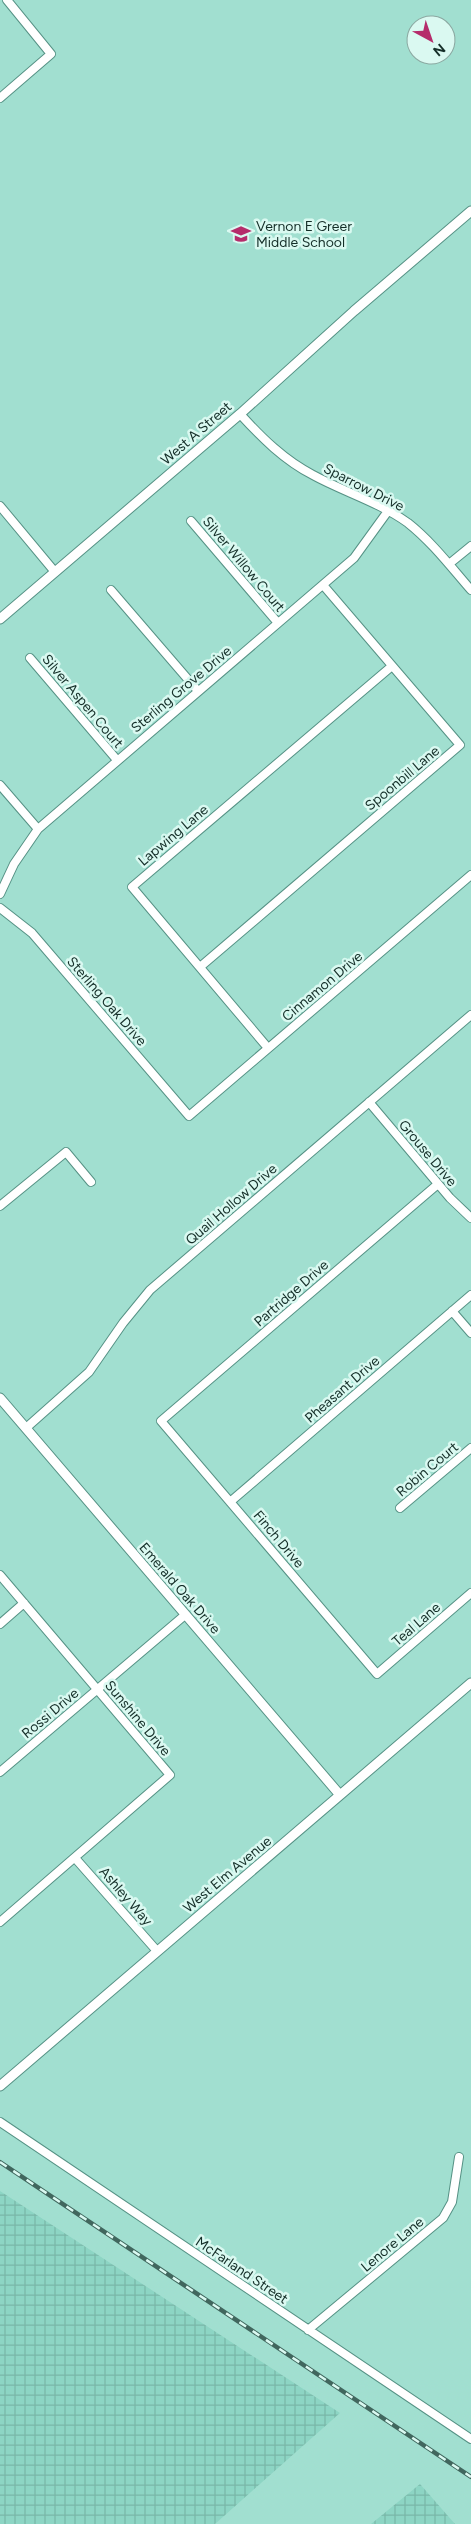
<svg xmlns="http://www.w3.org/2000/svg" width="471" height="2524" viewBox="0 0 471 2524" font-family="Figtree,sans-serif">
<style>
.industrial{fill:url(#industrial-grid)}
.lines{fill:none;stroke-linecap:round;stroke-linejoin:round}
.minor-casing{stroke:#569285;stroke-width:10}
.tertiary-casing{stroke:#569285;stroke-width:11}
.minor{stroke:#fff;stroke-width:8}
.tertiary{stroke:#fff;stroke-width:9}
.rail-casing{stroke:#41675e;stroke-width:4.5}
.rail{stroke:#daf9f1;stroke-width:2.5;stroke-dasharray:8;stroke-linecap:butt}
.labels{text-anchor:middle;stroke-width:5;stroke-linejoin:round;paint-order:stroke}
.poi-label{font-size:14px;fill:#142e28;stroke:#daf9f1;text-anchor:start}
.street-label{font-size:14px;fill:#142e28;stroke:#daf9f1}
</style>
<defs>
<pattern id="industrial-grid" width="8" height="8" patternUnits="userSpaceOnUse" patternTransform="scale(1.25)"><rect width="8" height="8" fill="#8dd5c4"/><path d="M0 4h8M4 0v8" fill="none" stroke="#79b7a8"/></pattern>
</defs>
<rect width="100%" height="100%" fill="#a1dfd0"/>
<path class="industrial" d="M 0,2191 L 340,2413 L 215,2524 L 0,2524 Z
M 420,2484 L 455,2524 L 371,2524 Z"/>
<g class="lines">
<defs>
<path id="minor" d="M 0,98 L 51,54 L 7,0
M 240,414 C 262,438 284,460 313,475 C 344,492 379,502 408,523 C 432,542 451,567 471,590
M 0,506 L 55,572
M 191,521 L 278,623
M 449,564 L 471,546
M 111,590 L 198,691
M 30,658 L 117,760
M 0,785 L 38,829
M 0,894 L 14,864 L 38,829 L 354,558 L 388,511
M 0,908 L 32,933 L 189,1116 L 471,875
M 200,967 L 460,745 L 323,585
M 268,1048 L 132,887 L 392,666
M 369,1102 L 450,1198 L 471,1218
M 438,1184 L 161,1421 L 377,1674 L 471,1593
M 0,1206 L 66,1152 L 91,1182
M 452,1311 L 471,1333
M 26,1428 L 89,1372 L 123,1323 L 150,1290 L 471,1015
M 230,1502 L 471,1295
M 400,1508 L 471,1448
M 0,1575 L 170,1775 L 0,1922
M 0,1624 L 24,1603
M 0,1772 L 185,1615
M 75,1858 L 157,1951
M 0,2122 L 471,2439
M 308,2330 L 443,2218 L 452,2202 L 459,2157"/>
<path id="tertiary" d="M 0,619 L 240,414 L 354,311 L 471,211
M 0,1398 L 340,1795
M 0,2086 L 471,1683"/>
</defs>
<use href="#minor" class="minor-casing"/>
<use href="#tertiary" class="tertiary-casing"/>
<use href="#minor" class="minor"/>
<use href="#tertiary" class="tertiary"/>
<defs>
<path id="rail" d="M 0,2162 L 471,2477"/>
</defs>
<use href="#rail" class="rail-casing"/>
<use href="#rail" class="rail"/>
</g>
<defs>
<symbol id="school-bare" viewBox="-9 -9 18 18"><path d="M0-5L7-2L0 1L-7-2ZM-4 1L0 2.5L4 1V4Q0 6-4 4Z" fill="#b52c6b" stroke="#daf9f1" stroke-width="2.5" paint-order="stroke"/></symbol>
</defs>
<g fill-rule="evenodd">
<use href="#school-bare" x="227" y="220" width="28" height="28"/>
</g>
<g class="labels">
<g class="poi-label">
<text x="256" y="231">Vernon E Greer<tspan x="256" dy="16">Middle School</tspan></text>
</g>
<g class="street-label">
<text transform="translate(196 433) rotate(-41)" y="5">West A Street</text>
<text transform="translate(364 487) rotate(27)" y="5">Sparrow Drive</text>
<text transform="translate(244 564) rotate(50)" y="5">Silver Willow Court</text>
<text transform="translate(181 689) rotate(-40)" y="5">Sterling Grove Drive</text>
<text transform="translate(83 701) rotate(50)" y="5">Silver Aspen Court</text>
<text transform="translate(402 778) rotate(-40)" y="5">Spoonbill Lane</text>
<text transform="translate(173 835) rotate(-40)" y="5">Lapwing Lane</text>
<text transform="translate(322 986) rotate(-40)" y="5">Cinnamon Drive</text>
<text transform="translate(107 1001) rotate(49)" y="5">Sterling Oak Drive</text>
<text transform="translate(428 1153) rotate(50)" y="5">Grouse Drive</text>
<text transform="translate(231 1204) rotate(-41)" y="5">Quail Hollow Drive</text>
<text transform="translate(291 1293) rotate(-41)" y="5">Partridge Drive</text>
<text transform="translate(342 1389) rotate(-41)" y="5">Pheasant Drive</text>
<text transform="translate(427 1469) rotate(-40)" y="5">Robin Court</text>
<text transform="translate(279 1539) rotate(50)" y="5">Finch Drive</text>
<text transform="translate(180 1588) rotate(49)" y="5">Emerald Oak Drive</text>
<text transform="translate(416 1624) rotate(-41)" y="5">Teal Lane</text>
<text transform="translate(50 1713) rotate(-40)" y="5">Rossi Drive</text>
<text transform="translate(138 1718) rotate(50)" y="5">Sunshine Drive</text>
<text transform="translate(227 1874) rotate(-40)" y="5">West Elm Avenue</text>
<text transform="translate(126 1896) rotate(49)" y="5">Ashley Way</text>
<text transform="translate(392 2244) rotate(-40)" y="5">Lenore Lane</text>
<text transform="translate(242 2270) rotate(34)" y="5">McFarland Street</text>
</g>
</g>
<g transform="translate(431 40) rotate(140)"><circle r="24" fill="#daf9f1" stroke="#8ba8a1"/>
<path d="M0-4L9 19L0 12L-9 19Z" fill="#b52c6b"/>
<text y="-8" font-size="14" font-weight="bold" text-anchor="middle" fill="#142e28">N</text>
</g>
</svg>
